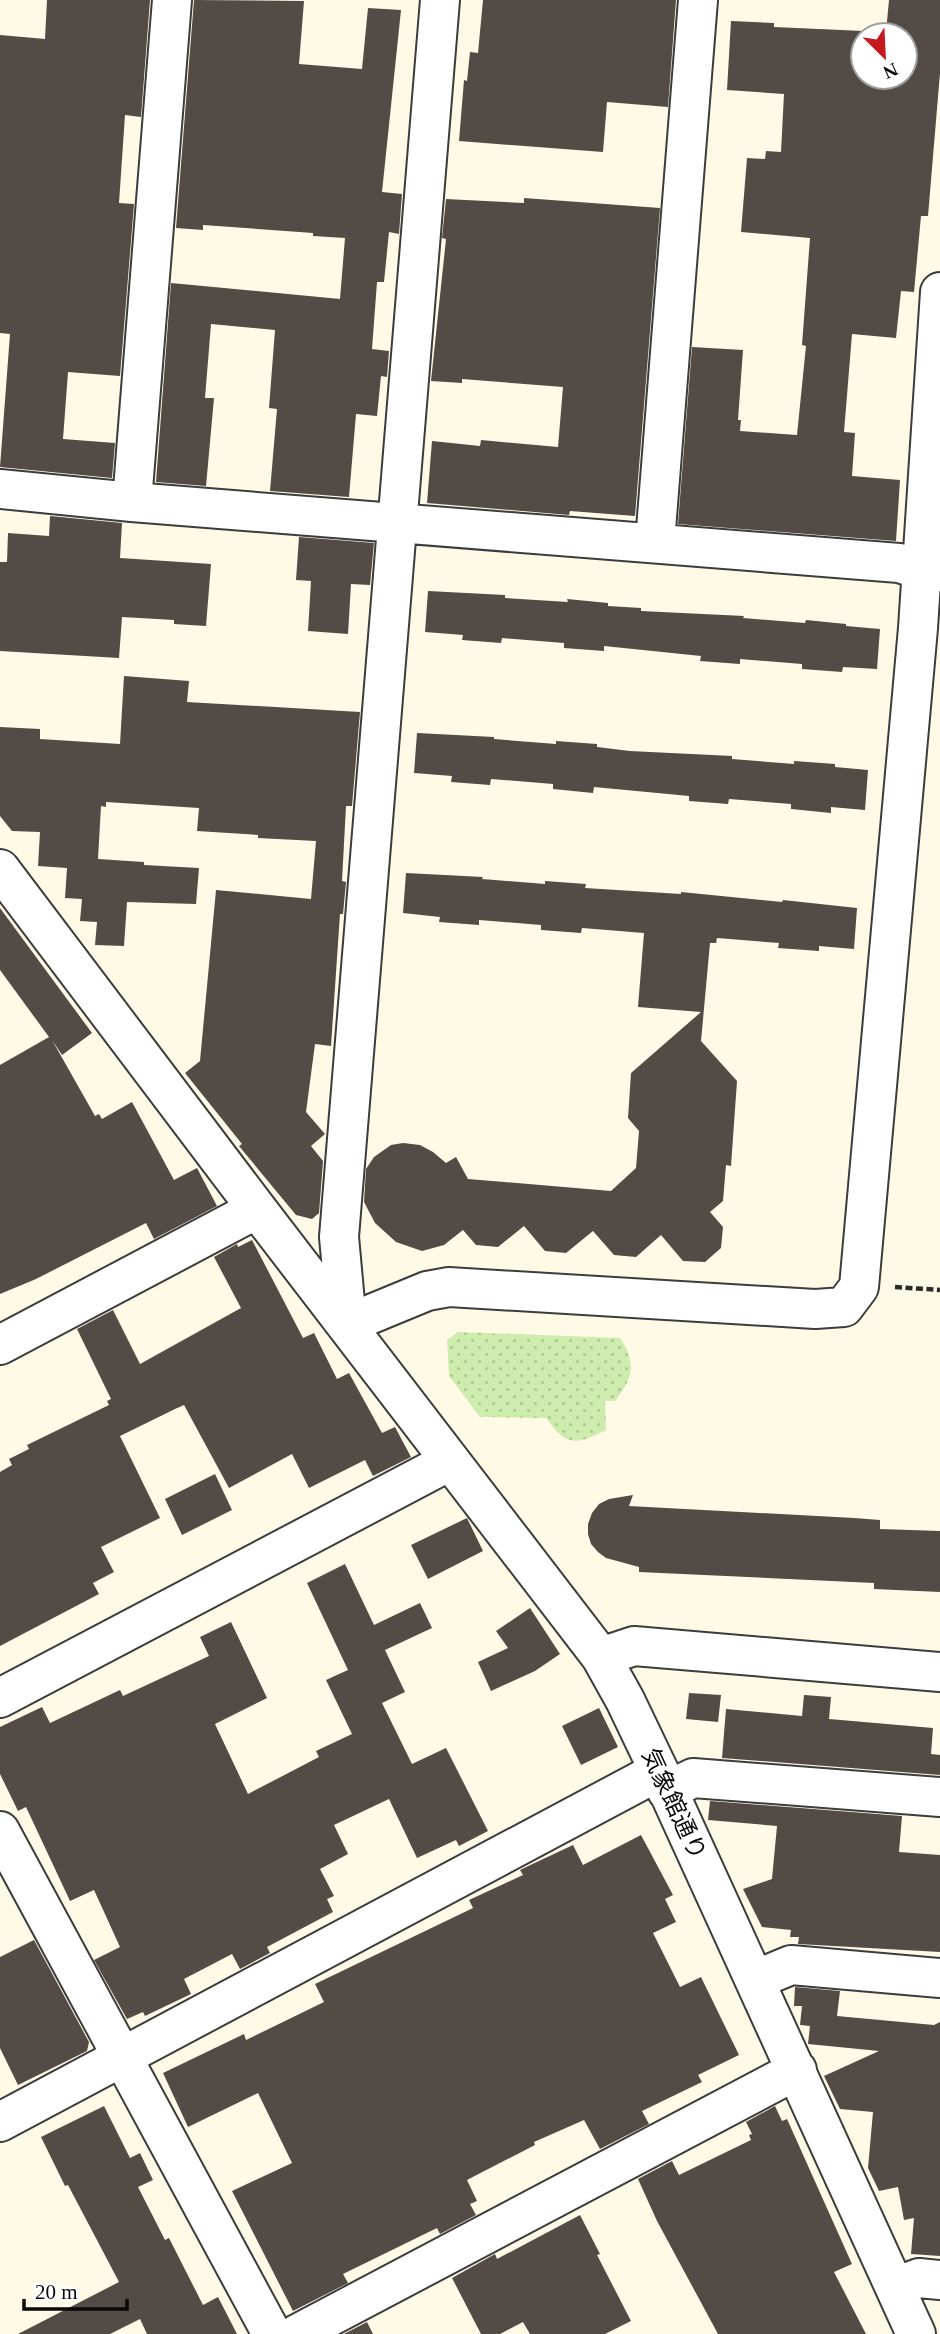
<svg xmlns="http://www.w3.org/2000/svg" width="940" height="2334" viewBox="0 0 940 2334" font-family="'Times New Roman','Noto Sans JP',serif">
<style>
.park{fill:url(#park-dots)}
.building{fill:#534b45;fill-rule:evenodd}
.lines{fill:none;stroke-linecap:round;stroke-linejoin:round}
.minor-casing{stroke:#3c3c3c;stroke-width:42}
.path{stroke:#2b2b2b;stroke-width:4.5;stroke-dasharray:7 3.5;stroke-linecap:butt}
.minor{stroke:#fff;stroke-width:38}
.labels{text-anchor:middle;stroke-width:7;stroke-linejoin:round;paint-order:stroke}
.street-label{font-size:24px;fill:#090909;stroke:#fff}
</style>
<defs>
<pattern id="park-dots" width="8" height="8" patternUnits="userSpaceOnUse" patternTransform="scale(1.75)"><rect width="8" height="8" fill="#cdecad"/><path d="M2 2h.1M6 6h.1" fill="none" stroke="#afc994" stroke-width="1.8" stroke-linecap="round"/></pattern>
</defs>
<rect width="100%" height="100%" fill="#fffae6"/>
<path class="park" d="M 458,1332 L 620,1338 C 637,1363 633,1378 615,1401 L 605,1401 L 606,1430 C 575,1446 566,1446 546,1418 L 480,1417 L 449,1376 L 447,1340 Z"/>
<path class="building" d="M 47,0 L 150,0 L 141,117 L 125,115 L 119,203 L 134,204 L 120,376 L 68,372 L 63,439 L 115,443 L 112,478 L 0,467 L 10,334 L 0,333 L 0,35 L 45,39 Z
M 194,0 L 304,1 L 299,64 L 362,69 L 368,8 L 401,10 L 382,192 L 402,194 L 399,234 L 389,232 L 384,282 L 377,282 L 372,349 L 389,351 L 387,377 L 381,376 L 377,416 L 356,414 L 349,497 L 270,491 L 277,409 L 269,408 L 275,330 L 211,324 L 205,398 L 214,398 L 206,486 L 156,482 L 171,283 L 340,299 L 345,238 L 313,236 L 313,233 L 203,225 L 203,230 L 176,228 Z
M 483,0 L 676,0 L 668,107 L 607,102 L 603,152 L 459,141 L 464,80 L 467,81 L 470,52 L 478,53 Z
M 889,0 L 940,0 L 940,73 L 928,216 L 921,216 L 914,292 L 901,291 L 896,338 L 852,334 L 844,432 L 855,433 L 852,476 L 900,480 L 896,541 L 678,524 L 692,347 L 743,350 L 738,420 L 741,420 L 740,431 L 797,435 L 806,346 L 802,345 L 810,238 L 741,232 L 747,158 L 765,159 L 766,151 L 781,152 L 784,94 L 727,90 L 731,21 L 774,23 L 774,27 L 886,32 ZM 863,35 L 905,35 L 905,77 L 863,77 Z
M 524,198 L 660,208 L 635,516 L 570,511 L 569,515 L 427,503 L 432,441 L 480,446 L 481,440 L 558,447 L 563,387 L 462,379 L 462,383 L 431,381 L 446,239 L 442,238 L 446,199 L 524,203 Z
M 50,516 L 122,523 L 120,558 L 211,564 L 206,626 L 174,624 L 174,620 L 122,617 L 119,658 L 0,651 L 0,562 L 7,562 L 8,533 L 49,536 Z
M 299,537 L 374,543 L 370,585 L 351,584 L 348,634 L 308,631 L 311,581 L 296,580 Z
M 428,591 L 505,595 L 505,598 L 568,602 L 567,599 L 608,603 L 608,606 L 641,608 L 641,611 L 744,616 L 743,618 L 805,623 L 806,620 L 846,624 L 846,626 L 880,629 L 877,669 L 843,667 L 842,672 L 802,669 L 802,664 L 740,659 L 740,664 L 700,661 L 701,656 L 604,646 L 604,651 L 564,648 L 564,643 L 502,638 L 501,643 L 462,640 L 463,635 L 425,632 Z
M 124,676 L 189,681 L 187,702 L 360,712 L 352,806 L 346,806 L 342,881 L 346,882 L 343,914 L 340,914 L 331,1046 L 315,1044 L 306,1112 L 325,1134 L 311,1146 L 323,1161 L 319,1213 L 312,1219 L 296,1215 L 239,1146 L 242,1144 L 185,1073 L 200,1061 L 216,890 L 311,899 L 316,841 L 258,838 L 258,835 L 197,831 L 199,808 L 106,802 L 106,807 L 101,806 L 98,859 L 144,862 L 144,865 L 199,868 L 196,904 L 127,902 L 124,946 L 95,945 L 97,922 L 80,921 L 82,899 L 65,898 L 67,868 L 38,866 L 40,832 L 12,831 L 0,816 L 0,727 L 40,729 L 40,739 L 120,744 Z
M 417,733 L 494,737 L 494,739 L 556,744 L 556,741 L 597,744 L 597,747 L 630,751 L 732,756 L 732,759 L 794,764 L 794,761 L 835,764 L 835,767 L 868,770 L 865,810 L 831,807 L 831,813 L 791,809 L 791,804 L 729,799 L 728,804 L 689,801 L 689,796 L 594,787 L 593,793 L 553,789 L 553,784 L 491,779 L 490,785 L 451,782 L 452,776 L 414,773 Z
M 406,873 L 483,877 L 482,879 L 545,884 L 545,881 L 586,884 L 585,888 L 681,894 L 681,892 L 782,902 L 783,900 L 857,908 L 854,949 L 819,946 L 819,951 L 778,948 L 779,943 L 717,938 L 716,943 L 710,943 L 701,1041 L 737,1081 L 731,1166 L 726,1165 L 723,1201 L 710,1212 L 723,1227 L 721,1248 L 705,1262 L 683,1261 L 661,1235 L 636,1257 L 614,1255 L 593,1231 L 566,1253 L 545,1251 L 524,1226 L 498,1247 L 476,1245 L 463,1230 L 444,1245 L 422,1251 L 396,1242 L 375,1223 L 364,1202 L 366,1169 L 374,1157 L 391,1145 L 403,1143 L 420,1145 L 433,1152 L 446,1163 L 456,1157 L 468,1179 L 611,1191 L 636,1168 L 639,1131 L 628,1118 L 631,1073 L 701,1012 L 638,1007 L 644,933 L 582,928 L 581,933 L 541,930 L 541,925 L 479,920 L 479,925 L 439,922 L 440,917 L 403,913 Z
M 0,908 L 92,1033 L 62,1055 L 52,1040 L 95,1116 L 99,1114 L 102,1119 L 132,1102 L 174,1180 L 197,1168 L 217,1206 L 154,1239 L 146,1223 L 36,1279 L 0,1294 L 0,1065 L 49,1037 L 0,970 Z
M 252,1240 L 303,1338 L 314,1333 L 337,1379 L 349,1373 L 382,1433 L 395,1427 L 411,1457 L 373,1476 L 365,1460 L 309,1488 L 292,1454 L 229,1488 L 184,1405 L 175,1409 L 120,1436 L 160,1518 L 101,1547 L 114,1572 L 93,1583 L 99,1594 L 0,1646 L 0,1472 L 12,1465 L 9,1459 L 29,1449 L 27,1445 L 109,1405 L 107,1401 L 111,1399 L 77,1329 L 113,1310 L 140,1364 L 241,1308 L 214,1257 L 237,1244 L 238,1247 Z
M 215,1474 L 232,1510 L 182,1535 L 165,1499 Z
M 633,1495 L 629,1506 L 854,1518 L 880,1520 L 880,1529 L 940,1531 L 940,1592 L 874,1589 L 874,1583 L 639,1572 L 639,1567 L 606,1558 L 598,1552 L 591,1544 L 588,1534 L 588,1524 L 592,1513 L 599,1504 L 609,1499 Z
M 467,1518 L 483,1551 L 428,1579 L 411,1545 Z
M 345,1564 L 374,1625 L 420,1603 L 432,1628 L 385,1650 L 405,1692 L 382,1703 L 412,1764 L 446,1748 L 488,1831 L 459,1846 L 456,1840 L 417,1858 L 389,1799 L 334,1825 L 348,1854 L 320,1869 L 334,1896 L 327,1899 L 333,1912 L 267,1947 L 270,1953 L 240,1969 L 232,1954 L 184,1979 L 191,1994 L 145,2016 L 143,2012 L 127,2019 L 94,1960 L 120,1947 L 94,1890 L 70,1901 L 26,1807 L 18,1811 L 0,1774 L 0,1727 L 42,1707 L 50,1723 L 120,1690 L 123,1696 L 209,1656 L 200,1637 L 231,1622 L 267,1698 L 215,1724 L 248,1794 L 319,1757 L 316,1751 L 352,1734 L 326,1680 L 348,1670 L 307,1583 Z
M 530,1608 L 560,1654 L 535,1671 L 491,1691 L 478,1662 L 508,1648 L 496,1631 Z
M 689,1693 L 721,1695 L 718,1722 L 686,1719 Z
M 804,1695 L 831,1697 L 829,1719 L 933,1728 L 931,1754 L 940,1755 L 940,1775 L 722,1758 L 726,1709 L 802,1716 Z
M 599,1708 L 618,1747 L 581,1765 L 562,1726 Z
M 710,1801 L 902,1816 L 899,1852 L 940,1855 L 940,1952 L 798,1944 L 799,1937 L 790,1937 L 791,1930 L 762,1927 L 743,1889 L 772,1879 L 777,1826 L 708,1820 Z
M 641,1835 L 673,1895 L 665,1899 L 676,1922 L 653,1933 L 680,1987 L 701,1977 L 739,2055 L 698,2075 L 702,2082 L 642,2111 L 649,2124 L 600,2149 L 584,2120 L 534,2142 L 535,2145 L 467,2180 L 477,2201 L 470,2204 L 476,2215 L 440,2234 L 437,2228 L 343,2274 L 348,2283 L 293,2311 L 232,2191 L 292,2163 L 258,2093 L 188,2127 L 163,2073 L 244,2034 L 246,2040 L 324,2002 L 315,1984 L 473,1908 L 469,1900 L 523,1875 L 520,1870 L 524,1868 L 573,1845 L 583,1865 Z
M 34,1940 L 89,2042 L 87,2051 L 18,2085 L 0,2048 L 0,1957 Z
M 795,1987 L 840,1991 L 837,2016 L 934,2025 L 940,2022 L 940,2256 L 911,2254 L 914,2218 L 904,2220 L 898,2187 L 879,2191 L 868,2168 L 873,2112 L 840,2109 L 824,2076 L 879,2051 L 808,2044 L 810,2026 L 800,2025 L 802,2006 L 794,2006 Z
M 104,2106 L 130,2158 L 140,2153 L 153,2180 L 138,2187 L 165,2240 L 169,2238 L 203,2305 L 218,2297 L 237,2334 L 147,2334 L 140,2319 L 110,2334 L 18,2334 L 119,2282 L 68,2185 L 65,2186 L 41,2137 Z
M 775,2106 L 782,2121 L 787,2119 L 852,2264 L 834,2272 L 866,2334 L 718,2334 L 657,2221 L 638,2179 L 672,2161 L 679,2175 L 751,2140 L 749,2135 L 752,2134 L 746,2122 Z
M 580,2215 L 600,2254 L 597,2255 L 631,2321 L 605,2334 L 530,2334 L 523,2322 L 500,2334 L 481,2334 L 452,2278 L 495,2254 L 497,2259 Z
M 367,2322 L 373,2334 L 344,2334 Z"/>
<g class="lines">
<defs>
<path id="minor" d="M 0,489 L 132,502 L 899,563 L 921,570 L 940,572
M 132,502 L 172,0
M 655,542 L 698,0
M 0,869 L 257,1209 L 601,1657 L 625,1700 L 659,1771 L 916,2334
M 347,1324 L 427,1291 L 449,1287 L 815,1309 L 844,1307 L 859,1287 L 918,628 L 940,292
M 347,1324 L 339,1237 L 440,0
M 0,1345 L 257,1209
M 601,1657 L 634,1646 L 940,1672
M 0,1698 L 450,1461
M 667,1791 L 693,1778 L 940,1797
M 0,1831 L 272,2334
M 755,1980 L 791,1965 L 940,1978
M 0,2122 L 659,1771
M 895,2287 L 919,2278 L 940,2280
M 297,2334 L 797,2070"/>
</defs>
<use href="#minor" class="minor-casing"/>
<path class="path" d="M 895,1287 L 940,1290"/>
<use href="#minor" class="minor"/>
</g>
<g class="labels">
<g class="street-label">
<text transform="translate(674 1804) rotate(65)" y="8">気象館通り</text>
</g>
</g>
<g transform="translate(884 56) rotate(156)"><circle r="33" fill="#ffffff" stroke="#9d9d9d" stroke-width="2"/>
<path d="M0-5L12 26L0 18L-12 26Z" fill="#c3181d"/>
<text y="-10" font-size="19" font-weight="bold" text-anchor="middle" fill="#090909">N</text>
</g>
<path d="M24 2299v10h103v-10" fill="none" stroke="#090909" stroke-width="3.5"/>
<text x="35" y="2299" font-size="21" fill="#090909" stroke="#ffffff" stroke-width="5" paint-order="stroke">20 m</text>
</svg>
